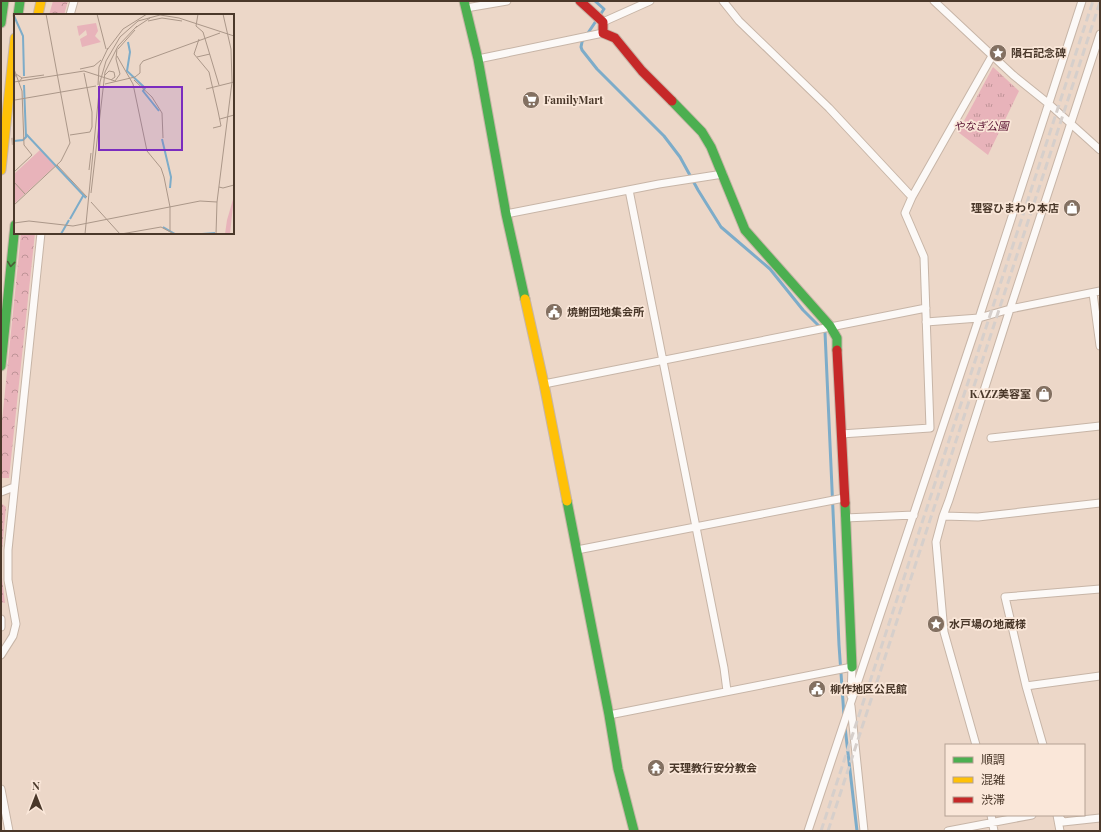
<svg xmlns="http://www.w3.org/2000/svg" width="1101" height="832" viewBox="0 0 1101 832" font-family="'Playfair Display','Noto Sans JP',serif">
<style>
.grass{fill:url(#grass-dots)}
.forest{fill:url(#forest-crowns)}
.park{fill:url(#park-tufts)}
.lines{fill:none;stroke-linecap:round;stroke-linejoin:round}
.stream{stroke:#7dacc9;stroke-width:3}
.street-tunnel{stroke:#ccb7a8;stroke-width:7;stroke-dasharray:7 3.5;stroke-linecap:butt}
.street-casing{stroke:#c7b5a7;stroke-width:9}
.fast-casing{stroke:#c7b5a7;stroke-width:11}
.slow-casing{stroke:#c7b5a7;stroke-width:11}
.jam-casing{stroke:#c7b5a7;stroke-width:11}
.street{stroke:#fcf9f7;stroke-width:7}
.fast{stroke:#4caf50;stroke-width:9}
.slow{stroke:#ffc107;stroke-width:9}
.jam{stroke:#c62828;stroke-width:9}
.rail{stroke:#d6cfcb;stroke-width:3;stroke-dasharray:8 4;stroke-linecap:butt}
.oneway{stroke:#4b5c35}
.labels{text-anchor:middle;stroke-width:3.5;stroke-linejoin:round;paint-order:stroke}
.poi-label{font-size:11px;font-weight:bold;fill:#4a382a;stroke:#fae7d9;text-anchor:start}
.park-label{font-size:11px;font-style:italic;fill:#581030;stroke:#fae7d9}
.inset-river{fill:none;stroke:#7dacc9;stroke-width:2}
.inset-road{fill:none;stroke:#ab9789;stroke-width:1}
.view{fill:#7b2cbf;fill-opacity:0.15;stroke:#7b2cbf;stroke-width:2}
.inset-edge{fill:none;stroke:#4a382a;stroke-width:2}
</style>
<defs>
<pattern id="grass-dots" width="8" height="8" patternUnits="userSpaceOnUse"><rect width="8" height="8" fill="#e8b3ba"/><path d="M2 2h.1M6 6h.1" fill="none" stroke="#be9397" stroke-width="1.8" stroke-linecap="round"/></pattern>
<pattern id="forest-crowns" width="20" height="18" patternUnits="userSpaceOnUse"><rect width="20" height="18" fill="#e8b3ba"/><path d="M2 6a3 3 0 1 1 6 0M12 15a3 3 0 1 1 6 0" fill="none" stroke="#be9397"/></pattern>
<pattern id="park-tufts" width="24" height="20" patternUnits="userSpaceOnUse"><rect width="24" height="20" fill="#e8b3ba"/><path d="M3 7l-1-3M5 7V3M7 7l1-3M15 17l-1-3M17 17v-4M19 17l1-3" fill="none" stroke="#be9397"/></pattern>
</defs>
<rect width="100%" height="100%" fill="#ecd7c8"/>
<path class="grass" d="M 1,503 L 6,507 L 2,551 L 2,578 L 5,603 L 1,602 Z"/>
<path class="forest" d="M 53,1 L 68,1 L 64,15 L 49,15 Z
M 21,233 L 35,233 L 9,478 L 1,478 L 1,431 Z"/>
<path class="park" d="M 993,67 L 1019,91 L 988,155 L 958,132 Z"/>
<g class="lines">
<path class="stream" d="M 595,1 L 604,9 L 582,42 L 581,47 L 582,50 L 597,69 L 664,136 L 680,157 L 698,190 L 721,227 L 770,269 L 803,310 L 825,332 L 839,645 L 844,716
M 845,727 L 857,831"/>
<path class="street-tunnel" d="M 1,143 L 15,141"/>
<defs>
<path id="street" d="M 723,1 L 739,21 L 829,108 L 912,197
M 934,1 L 1013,75 L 1049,104 L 1100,150
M 466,8 L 507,1
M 70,15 L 74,1
M 603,22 L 650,1
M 1100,34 L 1010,309 L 949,500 L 943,516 L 978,517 L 1100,503
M 478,59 L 603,33
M 629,190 L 724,668 L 727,691
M 506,214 L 659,184 L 723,174
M 1093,293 L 1100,346
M 926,322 L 979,318 L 1010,309 L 1100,291
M 544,384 L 926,308
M 841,434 L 930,428 L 924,257 L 905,213 L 912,197 L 992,56
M 991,438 L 1100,426
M 1,492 L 14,487
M 943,516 L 936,542 L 944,632 L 976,745
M 845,518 L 914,515
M 577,550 L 844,498
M 1100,589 L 1005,597 L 1026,686 L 1100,676
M 1,619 L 1,627
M 1,655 L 13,636 L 16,624 L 8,580 L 8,550 L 41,233
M 1026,686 L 1043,745
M 851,706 L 864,831
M 609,715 L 852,667 L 851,696
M 1,789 L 9,831
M 991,815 L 994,831
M 1057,815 L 1060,831
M 1058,815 L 1063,822 L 1100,818
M 808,831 L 979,318 L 1082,1
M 948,831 L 1032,815"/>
<path id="fast" d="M 464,1 L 478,59 L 506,214 L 525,299
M 18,15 L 20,1
M 1,23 L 4,1
M 672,101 L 702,132 L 711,147 L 745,230 L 830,326 L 837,338 L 837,350
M 1,366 L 15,225
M 567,501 L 609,715 L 618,769 L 634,831
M 845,503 L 852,667"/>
<path id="slow" d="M 38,15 L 41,1
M 1,170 L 15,38
M 525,299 L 544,384 L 567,501"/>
<path id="jam" d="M 580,1 L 603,22 L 603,33 L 615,38 L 642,71 L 672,101
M 837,350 L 845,503"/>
</defs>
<use href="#street" class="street-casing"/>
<use href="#fast" class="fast-casing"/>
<use href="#slow" class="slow-casing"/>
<use href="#jam" class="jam-casing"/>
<use href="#street" class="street"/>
<use href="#fast" class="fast"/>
<use href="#slow" class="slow"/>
<use href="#jam" class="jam"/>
<path class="rail" d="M 821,831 L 1093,1
M 828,831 L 1100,2"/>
</g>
<defs><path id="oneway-chevron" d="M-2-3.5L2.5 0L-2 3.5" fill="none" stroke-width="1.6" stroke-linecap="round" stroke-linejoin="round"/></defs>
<use class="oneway" href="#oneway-chevron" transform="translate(11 264) rotate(96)"/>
<defs>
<symbol id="sight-disc" viewBox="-11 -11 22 22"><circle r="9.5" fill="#837061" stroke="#fae7d9"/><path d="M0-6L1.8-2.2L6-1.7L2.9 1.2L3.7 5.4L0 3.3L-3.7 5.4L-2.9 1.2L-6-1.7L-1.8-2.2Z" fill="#fff"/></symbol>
<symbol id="supermarket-disc" viewBox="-11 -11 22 22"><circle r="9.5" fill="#837061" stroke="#fae7d9"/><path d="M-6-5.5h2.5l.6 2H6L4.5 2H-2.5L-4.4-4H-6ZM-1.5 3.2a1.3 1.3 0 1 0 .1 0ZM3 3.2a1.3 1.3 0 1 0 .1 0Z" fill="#fff"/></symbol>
<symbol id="shop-disc" viewBox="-11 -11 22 22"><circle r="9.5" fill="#837061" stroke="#fae7d9"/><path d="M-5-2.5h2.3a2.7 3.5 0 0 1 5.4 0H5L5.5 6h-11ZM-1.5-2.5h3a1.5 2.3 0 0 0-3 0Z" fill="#fff"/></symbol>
<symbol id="civic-disc" viewBox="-11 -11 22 22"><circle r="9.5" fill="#837061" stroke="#fae7d9"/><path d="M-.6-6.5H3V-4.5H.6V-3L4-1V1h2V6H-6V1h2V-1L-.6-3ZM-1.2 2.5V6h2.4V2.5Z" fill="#fff"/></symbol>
<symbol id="temple-disc" viewBox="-11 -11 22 22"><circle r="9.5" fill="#837061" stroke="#fae7d9"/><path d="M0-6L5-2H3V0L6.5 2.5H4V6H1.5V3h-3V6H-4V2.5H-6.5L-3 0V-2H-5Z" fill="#fff"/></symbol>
</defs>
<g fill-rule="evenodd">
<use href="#sight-disc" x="988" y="43" width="20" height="20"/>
<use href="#supermarket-disc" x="521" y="90" width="20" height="20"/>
<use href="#shop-disc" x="1062" y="198" width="20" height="20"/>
<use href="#civic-disc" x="544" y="302" width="20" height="20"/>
<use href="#shop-disc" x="1034" y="384" width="20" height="20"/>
<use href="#sight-disc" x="926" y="614" width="20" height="20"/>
<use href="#civic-disc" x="807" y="679" width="20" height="20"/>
<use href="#temple-disc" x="646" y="758" width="20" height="20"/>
</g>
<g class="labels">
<g class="poi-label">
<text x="1011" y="57">隕石記念碑</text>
<text x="544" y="104">FamilyMart</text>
<text x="1059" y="212" text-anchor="end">理容ひまわり本店</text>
<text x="567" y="316">焼鮒団地集会所</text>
<text x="1031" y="398" text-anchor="end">KAZZ美容室</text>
<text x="949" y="628">水戸場の地蔵様</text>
<text x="830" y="693">柳作地区公民館</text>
<text x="669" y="772">天理教行安分教会</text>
</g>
<g class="park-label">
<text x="981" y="130">やなぎ公園</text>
</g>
</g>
<g transform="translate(14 14)">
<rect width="220" height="220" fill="#ecd7c8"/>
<path d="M 26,136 L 41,152 L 0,190 L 0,160 ZM 220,182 L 216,220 L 211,220 L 213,206 Z" fill="#e8b3ba"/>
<path d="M 82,9 L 84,17 L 81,22 L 87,28 L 68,33 L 66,25 L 73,21 L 72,16 L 65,22 L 63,12 Z" fill="#e8b3ba"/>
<path class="inset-river" d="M 0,2 L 9,22 L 10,62M 114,28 L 116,38 L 113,57 L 131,74 L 129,77 L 145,97M 12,120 L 72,184M 148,125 L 157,163 L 156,174M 0,127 L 9,126 L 12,123 L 10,71M 56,205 L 69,182M 149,213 L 161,220M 47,220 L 55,206M 188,220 L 201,219"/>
<path class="inset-road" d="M 83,0 L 92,35M 184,0 L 182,12 L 189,18 L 205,71M 134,7 L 148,4 L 168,7M 121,14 L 136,4M 185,25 L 180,40 L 195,58 L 204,97 L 207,112 L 199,114M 104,35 L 121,16M 93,36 L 109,15 L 133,0M 103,42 L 119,70 L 133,137 L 147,154 L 150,163 L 156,193 L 156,217M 183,43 L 196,40M 0,55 L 8,77 L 10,131 L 18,141 L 0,158M 66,55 L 80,52 L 87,46M 91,61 L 95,57 L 100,58 L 101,63 L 97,66M 0,65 L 2,60 L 8,64M 120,66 L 138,83 L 148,99 L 149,124M 0,68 L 70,57 L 101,67 L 106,60 L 102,45 L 103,35M 5,68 L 8,64 L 30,61M 91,70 L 121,63 L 126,59 L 126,51 L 129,47 L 206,19M 84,71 L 85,53 L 94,34M 192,75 L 220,68M 1,86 L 82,72M 206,105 L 220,101M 56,121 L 76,118 L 78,113 L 78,98 L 70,59M 43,151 L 73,183M 75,156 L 77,139M 0,168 L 11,180M 205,173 L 209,174 L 220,171M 77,179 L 91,58 L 104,32 L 123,12M 77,188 L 106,220M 0,191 L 47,147 L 56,129 L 32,0M 0,209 L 15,207 L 59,212 L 186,187 L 203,188M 71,220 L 86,68 L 92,47 L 106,23 L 124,7 L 146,1 L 165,4 L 220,22M 107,220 L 147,213 L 160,220M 202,220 L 203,188 L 218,68 L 217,35 L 209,0"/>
<path class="view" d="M 85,73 L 168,73 L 168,136 L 85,136 Z"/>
<rect width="220" height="220" class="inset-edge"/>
</g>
<rect width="1101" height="832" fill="none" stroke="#4a382a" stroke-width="4"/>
<rect x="945" y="744" width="140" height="72" fill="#fae7d9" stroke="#b4a193"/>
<rect x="953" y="757" width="20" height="6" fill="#4caf50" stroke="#b4a193"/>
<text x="981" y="764" font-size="12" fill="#4a382a">順調</text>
<rect x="953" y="777" width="20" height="6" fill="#ffc107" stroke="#b4a193"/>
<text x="981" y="784" font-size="12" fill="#4a382a">混雑</text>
<rect x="953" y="797" width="20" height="6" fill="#c62828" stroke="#b4a193"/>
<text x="981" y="804" font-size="12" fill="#4a382a">渋滞</text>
<g transform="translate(36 796)" stroke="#fae7d9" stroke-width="3" paint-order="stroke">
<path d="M0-3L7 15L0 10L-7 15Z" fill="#4a382a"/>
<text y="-6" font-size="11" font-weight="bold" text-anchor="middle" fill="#4a382a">N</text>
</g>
</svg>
